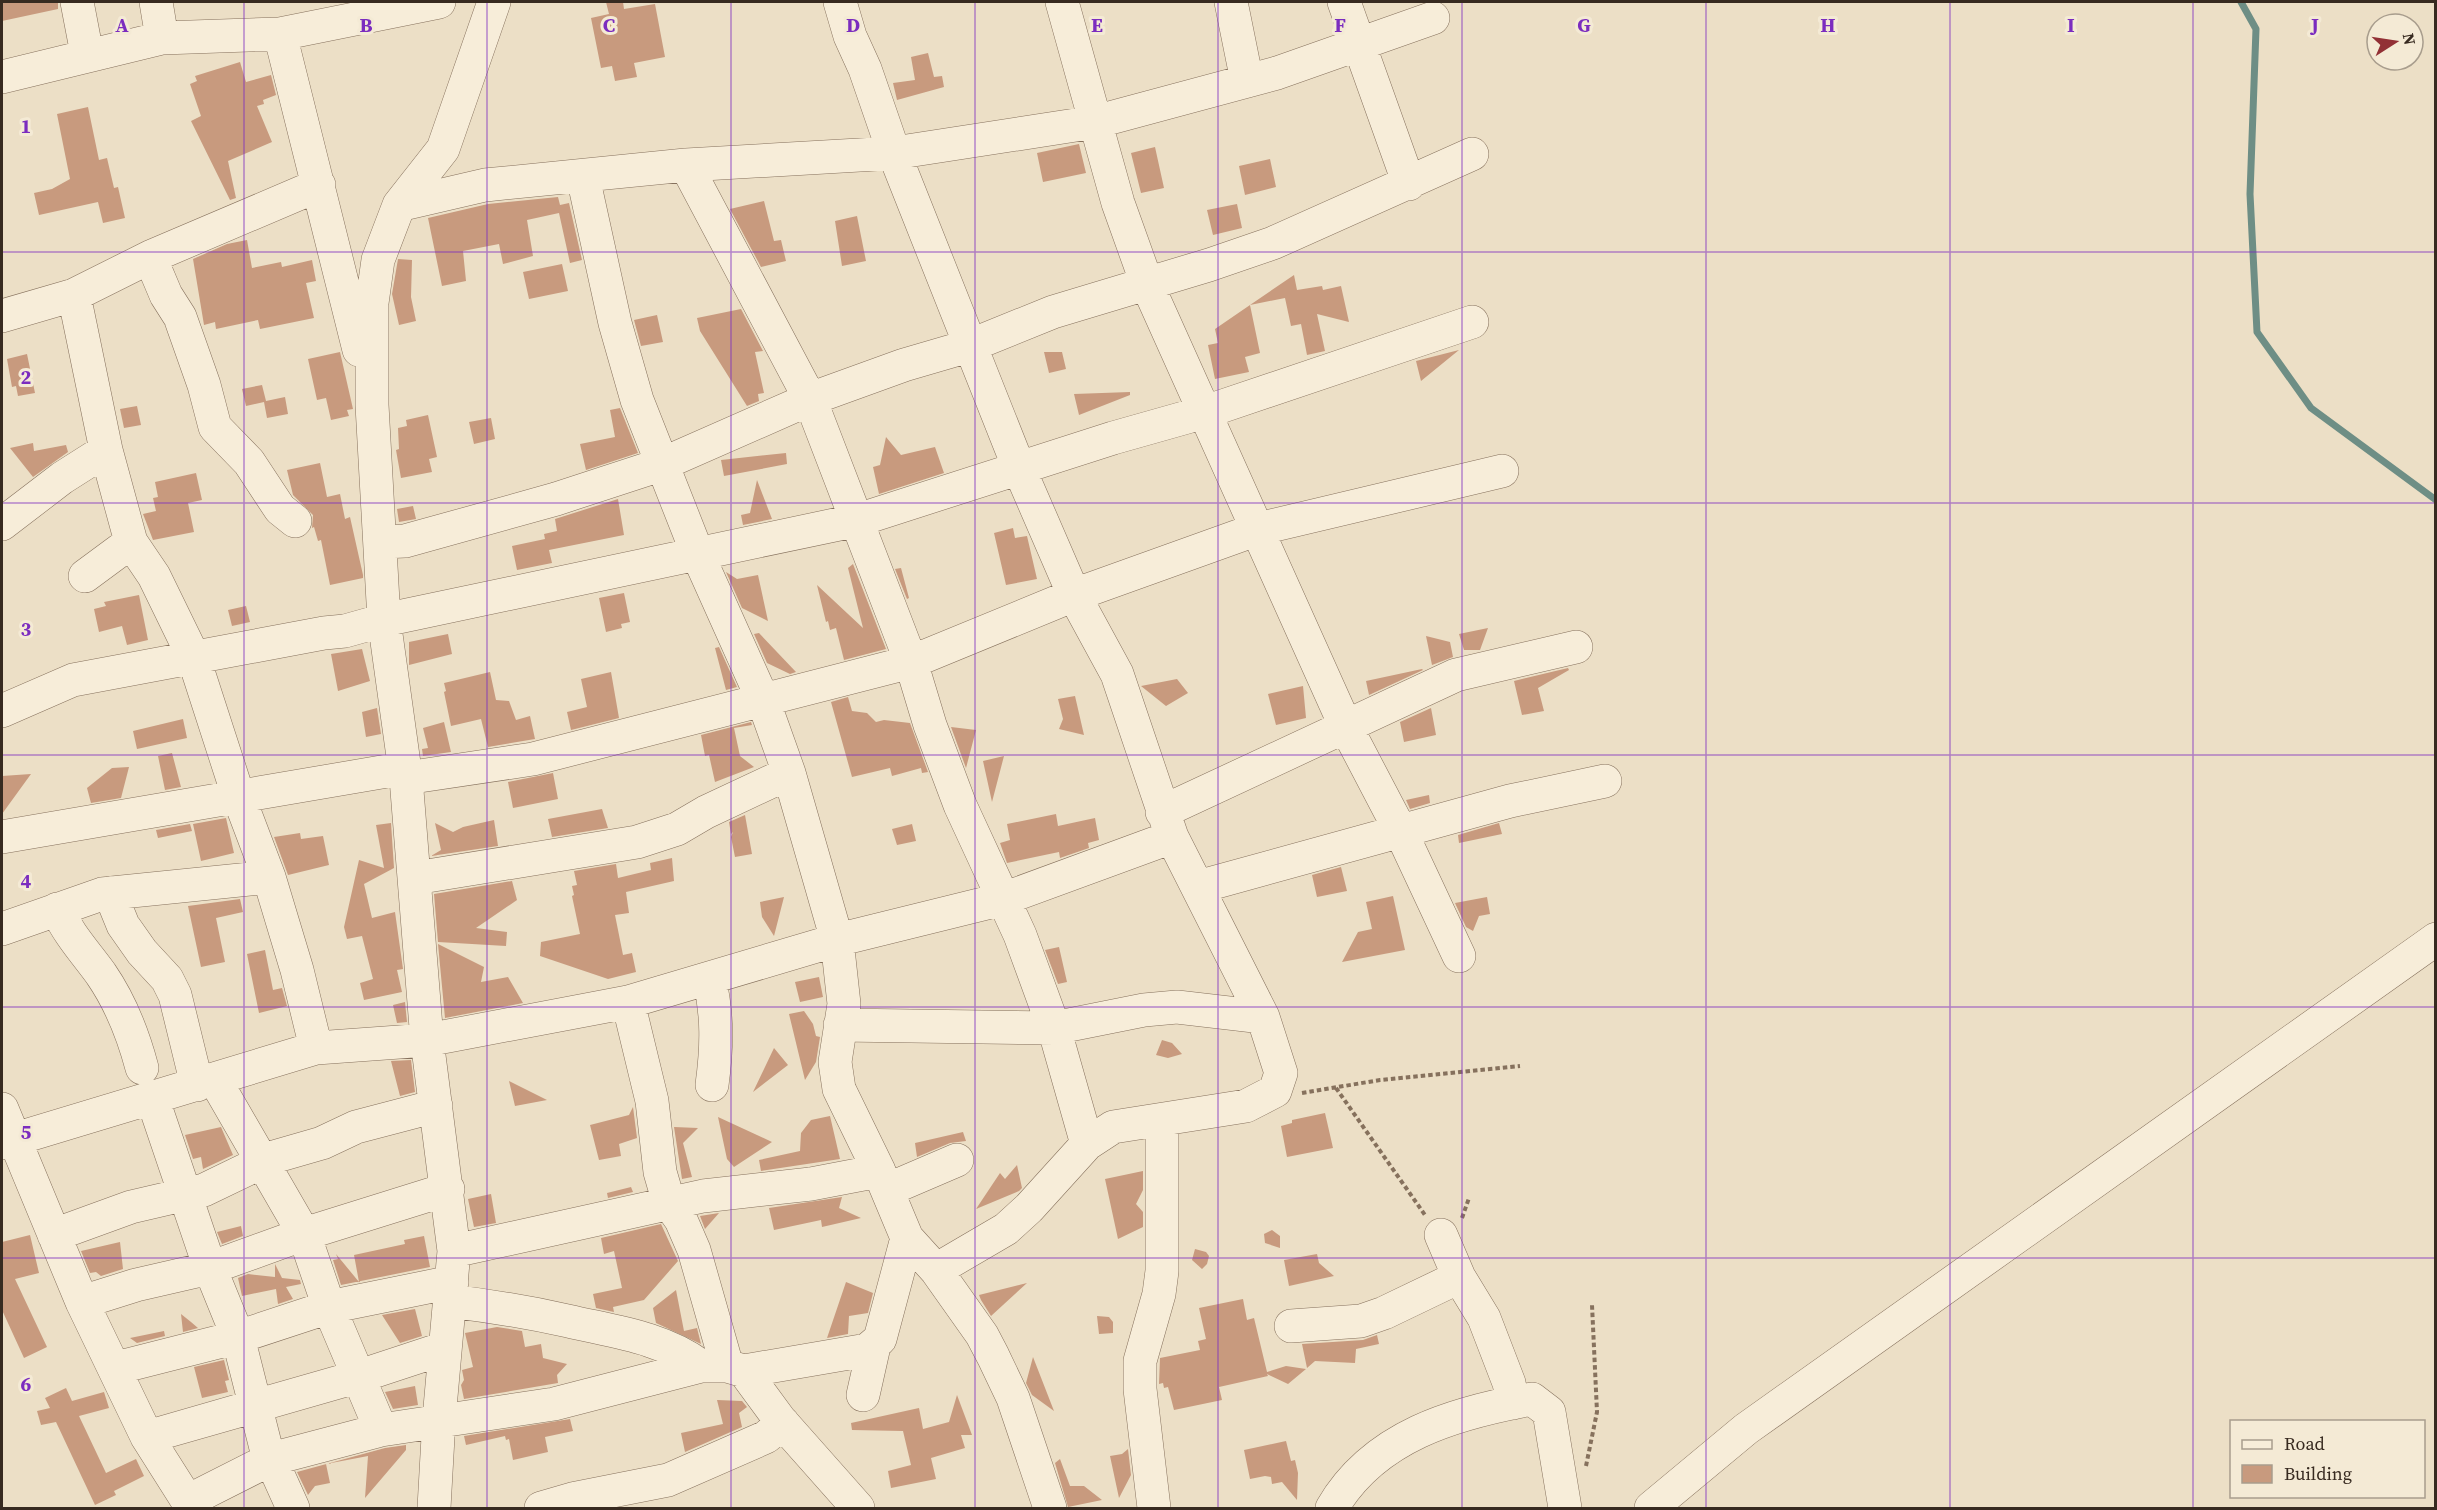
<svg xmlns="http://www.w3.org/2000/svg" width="2437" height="1510" viewBox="0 0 2437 1510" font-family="'Source Serif 4',serif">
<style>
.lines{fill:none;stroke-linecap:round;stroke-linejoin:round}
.stream{stroke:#6e8e85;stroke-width:7}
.building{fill:#c89a7e}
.minor-casing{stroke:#86715d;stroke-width:34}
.path{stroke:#86715d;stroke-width:4;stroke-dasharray:4.5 3;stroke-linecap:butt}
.minor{stroke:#f7edd9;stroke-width:33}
.grid{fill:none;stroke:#7b2cbf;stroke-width:1.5;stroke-opacity:0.55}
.grid-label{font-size:20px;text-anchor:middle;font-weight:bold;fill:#7b2cbf;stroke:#f4ead5;stroke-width:6;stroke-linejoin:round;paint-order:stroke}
</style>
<rect width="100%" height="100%" fill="#ecdfc6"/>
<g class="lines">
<path class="stream" d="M 2241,2 L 2256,29 L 2250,194 L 2257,332 L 2311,408 L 2436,500"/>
</g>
<path class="building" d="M 2,2 L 58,2 L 58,9 L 2,21 Z
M 606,2 L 623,2 L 624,9 L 655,4 L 665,57 L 634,63 L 637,77 L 615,81 L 612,66 L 601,68 L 591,18 L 609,14 Z
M 928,53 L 934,77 L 942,76 L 944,87 L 897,100 L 893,83 L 915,80 L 911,57 Z
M 240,62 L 246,82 L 271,75 L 276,95 L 263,100 L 264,104 L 257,106 L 272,142 L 228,161 L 236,198 L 230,200 L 191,121 L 201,116 L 190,84 L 197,81 L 195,76 Z
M 88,107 L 99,160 L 107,158 L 114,188 L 118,187 L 125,218 L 103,223 L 98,202 L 39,215 L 34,193 L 52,189 L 70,179 L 57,114 Z
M 1079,144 L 1086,173 L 1043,182 L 1037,153 Z
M 1155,147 L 1164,188 L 1141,193 L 1131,153 Z
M 1270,159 L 1276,187 L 1245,195 L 1239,166 Z
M 558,197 L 560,205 L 569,203 L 582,260 L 570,263 L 559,213 L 527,220 L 533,256 L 503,264 L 499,244 L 463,251 L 466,281 L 442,286 L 428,218 L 488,204 Z
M 764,201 L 774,241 L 781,240 L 786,261 L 761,267 L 730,209 Z
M 1237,204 L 1242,228 L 1213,235 L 1207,210 Z
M 857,216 L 866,261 L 842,266 L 835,221 Z
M 247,240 L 252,268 L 281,262 L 282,267 L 312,260 L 316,281 L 306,283 L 314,318 L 260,329 L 258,320 L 216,329 L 215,322 L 204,325 L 193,259 L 227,244 Z
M 398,259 L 412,260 L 411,297 L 416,321 L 399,325 L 392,294 Z
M 562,264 L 568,291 L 529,299 L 523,272 Z
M 1294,275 L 1297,290 L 1322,286 L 1323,290 L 1341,286 L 1349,322 L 1317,314 L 1325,351 L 1307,355 L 1301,324 L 1291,326 L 1285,298 L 1250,305 Z
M 1250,305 L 1260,353 L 1245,357 L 1249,372 L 1215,379 L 1208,345 L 1218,343 L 1215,329 Z
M 741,309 L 763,351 L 755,352 L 764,393 L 758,394 L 759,401 L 747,406 L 700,331 L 697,318 Z
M 657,315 L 663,342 L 641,346 L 634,320 Z
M 1459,350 L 1421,381 L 1416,361 Z
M 340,352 L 353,409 L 347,410 L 349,416 L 331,420 L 326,398 L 317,400 L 308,359 Z
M 1044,352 L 1062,352 L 1066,369 L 1049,373 Z
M 27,354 L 35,393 L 18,396 L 16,386 L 12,387 L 7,359 Z
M 262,385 L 266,401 L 285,397 L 288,414 L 267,418 L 264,402 L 246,406 L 242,389 Z
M 1130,392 L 1130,395 L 1079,415 L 1074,394 Z
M 137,406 L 141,425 L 124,428 L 120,409 Z
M 620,408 L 638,453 L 586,470 L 580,444 L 615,437 L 610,410 Z
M 428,415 L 437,457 L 429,459 L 432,472 L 401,478 L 396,450 L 399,449 L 398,428 L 407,426 L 406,420 Z
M 491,418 L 495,439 L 474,444 L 469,422 Z
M 886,437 L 901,455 L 935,447 L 944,473 L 879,494 L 873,467 L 880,465 Z
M 33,443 L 34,451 L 66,445 L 68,452 L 33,477 L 10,448 Z
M 786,453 L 787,464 L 724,476 L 721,460 Z
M 320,463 L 327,497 L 340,494 L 345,519 L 350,517 L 363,575 L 363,578 L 330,585 L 321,540 L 318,541 L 314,527 L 312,528 L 313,515 L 293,495 L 287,470 Z
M 196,473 L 202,500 L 188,503 L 194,532 L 153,540 L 143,514 L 156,511 L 153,498 L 158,497 L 155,482 Z
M 757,480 L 772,519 L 743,525 L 741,515 L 750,513 Z
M 618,499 L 624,535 L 549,550 L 552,563 L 517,570 L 512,546 L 545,539 L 544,534 L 557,531 L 555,519 Z
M 413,506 L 416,519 L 399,522 L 397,509 Z
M 1013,528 L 1015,538 L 1027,536 L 1037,579 L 1006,585 L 994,533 Z
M 853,564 L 886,649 L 844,660 L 836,628 L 830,630 L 828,621 L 826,622 L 817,585 L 863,628 L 848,568 Z
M 901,568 L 909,598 L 907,599 L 895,569 Z
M 726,572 L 737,579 L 758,575 L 768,621 L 742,608 Z
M 624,593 L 630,622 L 621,624 L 622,628 L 606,632 L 599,598 Z
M 139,595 L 148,640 L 127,645 L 122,626 L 99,632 L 94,609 L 106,606 L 104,602 Z
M 246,606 L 250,622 L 232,626 L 228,610 Z
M 1488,628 L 1480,650 L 1464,650 L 1459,634 Z
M 759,633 L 796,672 L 790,674 L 767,663 L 754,634 Z
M 448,634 L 452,654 L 409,665 L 409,642 Z
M 1426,636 L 1450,642 L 1453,657 L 1432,665 Z
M 719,647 L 737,687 L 726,690 L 715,648 Z
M 362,649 L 370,681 L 338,691 L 331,654 Z
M 1568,668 L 1569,670 L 1538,688 L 1544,711 L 1522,715 L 1514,681 Z
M 1422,669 L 1423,670 L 1369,695 L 1366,681 Z
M 490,672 L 496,700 L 509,701 L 516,720 L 530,716 L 535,739 L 488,747 L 481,719 L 451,726 L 444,692 L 446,691 L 444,683 Z
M 611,672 L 619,718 L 571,730 L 567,712 L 587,707 L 581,679 Z
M 1177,679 L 1188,693 L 1166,706 L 1141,686 Z
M 1303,686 L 1306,718 L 1276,725 L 1268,694 Z
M 1075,696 L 1084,735 L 1059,729 L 1063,719 L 1058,699 Z
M 848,697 L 852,711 L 867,713 L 876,722 L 884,720 L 910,723 L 928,772 L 922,773 L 921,768 L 892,776 L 890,768 L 852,777 L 831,702 Z
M 377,708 L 381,734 L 366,737 L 362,712 Z
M 1431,708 L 1436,735 L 1404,742 L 1400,722 Z
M 183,719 L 187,738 L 137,749 L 133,731 Z
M 444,722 L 451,752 L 423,756 L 422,749 L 428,748 L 423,728 Z
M 751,722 L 752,725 L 734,728 L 740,756 L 754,767 L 715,782 L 709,755 L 705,756 L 701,735 Z
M 951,727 L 976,730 L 966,768 Z
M 172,753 L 181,787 L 165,790 L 158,756 Z
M 1004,756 L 992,802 L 983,761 Z
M 129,767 L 121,798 L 91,803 L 87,788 L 112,768 Z
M 553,773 L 558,799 L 513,808 L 508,782 Z
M 31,774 L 2,814 L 2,776 Z
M 1429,795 L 1430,803 L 1410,809 L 1406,800 Z
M 602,809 L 608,828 L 552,837 L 548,819 Z
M 1056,814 L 1058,826 L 1095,818 L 1099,840 L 1088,843 L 1089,848 L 1060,858 L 1059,852 L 1007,863 L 1000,843 L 1010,840 L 1007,824 Z
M 745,815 L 752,854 L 735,857 L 731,837 L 733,832 L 731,834 L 729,822 Z
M 226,818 L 234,853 L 201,861 L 193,824 Z
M 494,820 L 498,846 L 431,856 L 441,850 L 435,823 L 453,832 L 463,827 Z
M 391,823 L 394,868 L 364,884 L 372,918 L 395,912 L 403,969 L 397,970 L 402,992 L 364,1000 L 360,983 L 373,979 L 362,936 L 347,939 L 344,927 L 359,860 L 384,868 L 376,825 Z
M 1499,823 L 1502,834 L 1459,843 L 1458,835 Z
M 190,824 L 192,831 L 158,838 L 156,830 Z
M 912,824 L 916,841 L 897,845 L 892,829 Z
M 300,833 L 301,839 L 323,836 L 329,865 L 288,875 L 274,837 Z
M 672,858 L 674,881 L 626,892 L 629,913 L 615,915 L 623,955 L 632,953 L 636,972 L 608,979 L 540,956 L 541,942 L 580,934 L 572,896 L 574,895 L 572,886 L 577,885 L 574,871 L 616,864 L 618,878 L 651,870 L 650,863 Z
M 1341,867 L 1347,891 L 1317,897 L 1312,875 Z
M 512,881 L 517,900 L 476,928 L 507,932 L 506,946 L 438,942 L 434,894 Z
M 1393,896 L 1405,950 L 1342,962 L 1358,932 L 1372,929 L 1366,902 Z
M 784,897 L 774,936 L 762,917 L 760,902 Z
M 1487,897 L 1490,914 L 1479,916 L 1473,931 L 1466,927 L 1455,903 Z
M 240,899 L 243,912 L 216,918 L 225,962 L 201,967 L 188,906 Z
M 438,944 L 484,967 L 481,982 L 508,977 L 523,1003 L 445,1018 Z
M 1059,947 L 1067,982 L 1058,984 L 1045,950 Z
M 265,950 L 273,990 L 282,988 L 287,1006 L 259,1013 L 247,954 Z
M 819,977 L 823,997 L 800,1002 L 795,982 Z
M 405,1002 L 407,1022 L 397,1023 L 393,1005 Z
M 804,1011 L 813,1024 L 816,1036 L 820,1037 L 816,1062 L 805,1080 L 789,1014 Z
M 1162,1040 L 1172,1043 L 1182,1054 L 1168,1058 L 1156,1055 Z
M 774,1048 L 788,1065 L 753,1092 Z
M 411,1060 L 415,1092 L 400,1096 L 391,1061 Z
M 509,1081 L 547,1100 L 515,1106 Z
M 633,1107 L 637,1138 L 619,1144 L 621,1156 L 599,1160 L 590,1125 L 629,1115 Z
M 1325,1113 L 1333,1148 L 1287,1157 L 1281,1126 L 1292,1123 L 1292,1120 Z
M 830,1116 L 840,1159 L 761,1171 L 759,1160 L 800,1151 L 801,1133 L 811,1120 Z
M 718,1117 L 772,1142 L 734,1167 L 727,1159 Z
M 221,1127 L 233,1155 L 203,1169 L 201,1157 L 193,1159 L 185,1135 Z
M 674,1127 L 698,1128 L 683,1143 L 692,1177 L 682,1179 Z
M 963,1132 L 966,1141 L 950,1143 L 917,1157 L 915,1143 Z
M 1017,1165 L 1022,1188 L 1019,1191 L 976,1209 L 1000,1173 L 1005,1179 Z
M 1143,1171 L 1143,1190 L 1136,1204 L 1143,1212 L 1143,1227 L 1118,1239 L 1105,1179 Z
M 631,1187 L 633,1192 L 608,1198 L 607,1193 Z
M 491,1194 L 496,1223 L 474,1227 L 468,1199 Z
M 842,1197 L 839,1208 L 861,1218 L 822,1227 L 821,1220 L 774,1230 L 769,1208 Z
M 719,1213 L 705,1229 L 700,1216 Z
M 661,1224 L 678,1261 L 644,1300 L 613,1307 L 614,1312 L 596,1308 L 593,1294 L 622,1288 L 614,1251 L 604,1254 L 601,1238 Z
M 241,1226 L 243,1236 L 222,1244 L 217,1232 Z
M 1272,1230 L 1280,1236 L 1280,1248 L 1265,1243 L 1264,1234 Z
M 30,1235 L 39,1273 L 15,1279 L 47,1347 L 24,1358 L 2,1310 L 2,1242 Z
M 424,1236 L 430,1267 L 341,1285 L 333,1260 L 338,1259 L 336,1254 L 359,1282 L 354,1255 L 405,1244 L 404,1240 Z
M 120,1242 L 123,1269 L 101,1276 L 96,1272 L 90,1273 L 81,1251 Z
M 1195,1249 L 1206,1252 L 1209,1256 L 1207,1264 L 1202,1269 L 1192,1260 Z
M 1317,1254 L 1319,1263 L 1334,1276 L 1289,1286 L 1284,1260 Z
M 275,1264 L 282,1278 L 300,1280 L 301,1284 L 286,1287 L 293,1299 L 278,1304 L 276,1289 L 242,1296 L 238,1278 L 248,1274 L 275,1277 Z
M 846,1282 L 873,1293 L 868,1313 L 849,1316 L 848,1334 L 827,1338 Z
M 1027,1283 L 991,1316 L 981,1300 L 979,1295 Z
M 676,1290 L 684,1331 L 697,1328 L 701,1344 L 656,1323 L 653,1308 Z
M 1243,1299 L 1247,1320 L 1254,1318 L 1267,1372 L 1286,1366 L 1306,1369 L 1288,1384 L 1267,1374 L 1268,1376 L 1219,1387 L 1222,1400 L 1174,1410 L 1168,1387 L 1164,1388 L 1163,1383 L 1159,1384 L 1160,1358 L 1200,1350 L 1198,1341 L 1206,1339 L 1199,1308 Z
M 415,1309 L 422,1336 L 400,1343 L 382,1315 Z
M 181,1314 L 191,1322 L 198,1328 L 183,1332 Z
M 1097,1316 L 1109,1317 L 1113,1322 L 1113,1333 L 1099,1334 Z
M 497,1327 L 522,1331 L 525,1347 L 541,1344 L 543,1358 L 567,1364 L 557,1375 L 558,1383 L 464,1399 L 461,1385 L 464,1380 L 462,1370 L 473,1367 L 465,1333 Z
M 164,1331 L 165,1336 L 137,1343 L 130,1338 Z
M 1377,1335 L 1379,1344 L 1356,1349 L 1355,1363 L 1315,1361 L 1307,1368 L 1302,1344 L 1363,1340 Z
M 1033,1357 L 1054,1411 L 1032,1395 L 1026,1383 Z
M 224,1360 L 229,1380 L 225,1381 L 228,1392 L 202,1398 L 194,1367 Z
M 415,1386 L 418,1405 L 393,1409 L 385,1392 Z
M 66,1388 L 72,1401 L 104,1392 L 109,1408 L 79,1416 L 106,1473 L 136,1459 L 144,1476 L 114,1491 L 116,1495 L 95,1505 L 56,1422 L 41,1425 L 37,1411 L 50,1408 L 45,1398 Z
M 957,1395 L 972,1435 L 961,1435 L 965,1448 L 931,1458 L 936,1479 L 891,1488 L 888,1471 L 911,1465 L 903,1431 L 852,1430 L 851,1423 L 919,1408 L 923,1429 L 949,1422 Z
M 717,1400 L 742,1401 L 747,1407 L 739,1413 L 742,1427 L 685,1452 L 681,1433 L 723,1424 Z
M 570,1419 L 573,1431 L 545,1437 L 548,1452 L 513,1460 L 509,1439 L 506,1440 L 505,1436 L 466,1445 L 464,1436 Z
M 1286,1441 L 1291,1461 L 1295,1460 L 1298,1473 L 1297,1500 L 1282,1482 L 1272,1484 L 1271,1477 L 1265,1476 L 1250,1479 L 1244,1450 Z
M 406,1445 L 406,1450 L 365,1498 L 368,1456 L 326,1464 L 330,1483 L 315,1486 L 308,1495 L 297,1472 L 385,1448 Z
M 1128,1449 L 1131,1475 L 1119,1498 L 1110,1456 L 1122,1454 Z
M 1060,1459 L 1070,1486 L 1084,1486 L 1102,1500 L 1068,1507 L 1055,1463 Z"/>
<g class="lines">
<defs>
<path id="minor" d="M 77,2 L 87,54
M 156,2 L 162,38
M 840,2 L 850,36 L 865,69 L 894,153 L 1019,468 L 1074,595 L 1117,674 L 1172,837 L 1263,1017 L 1281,1073 L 1275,1091 L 1246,1106 L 1113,1127 L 1087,1144 L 1029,1208 L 1006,1229 L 936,1270
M 1062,2 L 1118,203 L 1147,284 L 1345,725 L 1401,832 L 1459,956
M 1231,2 L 1247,81
M 1344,2 L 1409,184
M 280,34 L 359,350
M 2,77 L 162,38 L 280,34 L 439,2
M 686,165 L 810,399 L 911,662 L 930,725 L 960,805 L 1020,935 L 1054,1028 L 1087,1144
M 583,177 L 615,323 L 637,400 L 698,555 L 763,700 L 789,773 L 837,940 L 844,1004 L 835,1062 L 839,1089 L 879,1171 L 907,1238 L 936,1270 L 982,1335 L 993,1356 L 1013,1398 L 1050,1508
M 399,205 L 485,185 L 686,165 L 894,153 L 1095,122 L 1277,73 L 1433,18
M 150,257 L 166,295 L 180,317 L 204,385 L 215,427 L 249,462 L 280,509 L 295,521
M 74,295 L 106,450 L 131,542 L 154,576 L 193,656 L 238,795 L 269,877 L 297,970 L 316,1048
M 2,316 L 74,295 L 150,257 L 319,185
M 2,524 L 62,478 L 106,450
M 382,542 L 405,541 L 556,499 L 660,465 L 810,399 L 904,365 L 969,346 L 1053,312 L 1209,265 L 1273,243 L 1472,154
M 85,576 L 131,542
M 2,711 L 73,680 L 324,633 L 345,631 L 384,620 L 858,520 L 1113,438 L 1205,412 L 1472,322
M 406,778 L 533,759 L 911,662 L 1074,595 L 1258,529 L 1502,471
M 1162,812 L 1456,675 L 1576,647
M 2,837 L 405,768
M 415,878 L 637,842 L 677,829 L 706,812 L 789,773
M 1198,887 L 1510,801 L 1605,781
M 110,893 L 123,925 L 142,952 L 167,979 L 175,995 L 197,1085
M 57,909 C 68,934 85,952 101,974 C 121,1003 133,1034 142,1068
M 2,929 L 102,894 L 269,877
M 709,978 C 718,1015 717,1048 712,1085
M 628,1002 L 652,1101 L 660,1172 L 669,1203 L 681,1220 L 694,1250 L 727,1366
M 840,1025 L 1054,1028 L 1144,1010 L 1177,1007 L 1263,1017
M 215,1080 L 304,1234 L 329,1307 L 381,1430
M 152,1097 L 210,1268 L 238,1337 L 266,1448 L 293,1508
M 2,1109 L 82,1302 L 147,1437 L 192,1508
M 2,1143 L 316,1048 L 427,1040 L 628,1002 L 837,940 L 1003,899 L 1172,837
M 887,1190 L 957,1160
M 54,1235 L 131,1207 L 204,1190 L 270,1158 L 322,1143 L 356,1127 L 436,1106
M 1441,1235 L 1459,1277 L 1484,1318 L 1509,1383 L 1513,1403
M 454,1251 L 703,1196 L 811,1184 L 879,1171
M 450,1301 C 491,1306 528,1312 568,1321 C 615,1332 661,1337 701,1366
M 82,1302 L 136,1285 L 210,1268 L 304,1234 L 448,1189
M 1291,1326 L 1361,1321 L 1384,1313 L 1459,1277
M 116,1368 L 238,1337 L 329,1307 L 452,1282
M 744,1371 L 780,1420 L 858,1508
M 863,1395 L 874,1346
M 147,1437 L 360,1376 L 445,1348
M 188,1501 L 271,1459 L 381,1430 L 554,1404 L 701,1366 L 727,1366 L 744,1371 L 867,1350 L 880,1339 L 907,1238
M 434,1508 L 439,1419 L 454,1251 L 427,1040 L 406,778 L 384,620 L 372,405 L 372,303 L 378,260 L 399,205 L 443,149 L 494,2
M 541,1508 L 572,1499 L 668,1480 L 766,1437 L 783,1423
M 1154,1508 L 1140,1389 L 1140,1361 L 1159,1294 L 1162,1271 L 1162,1121
M 1332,1508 C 1374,1436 1454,1413 1532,1399 L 1549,1412 L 1565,1508
M 1651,1508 L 1746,1429 L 2436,939"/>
</defs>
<use href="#minor" class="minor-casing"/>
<path class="path" d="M 1336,1088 L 1425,1215
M 1302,1093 L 1380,1080 L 1520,1066
M 1462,1218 L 1469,1198
M 1586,1466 L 1597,1412 L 1592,1305"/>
<use href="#minor" class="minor"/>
</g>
<path class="grid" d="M 244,2 L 244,1508M 487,2 L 487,1508M 731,2 L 731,1508M 975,2 L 975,1508M 1218,2 L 1218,1508M 1462,2 L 1462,1508M 1706,2 L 1706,1508M 1950,2 L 1950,1508M 2193,2 L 2193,1508M 2,252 L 2436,252M 2,503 L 2436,503M 2,755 L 2436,755M 2,1007 L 2436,1007M 2,1258 L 2436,1258"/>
<g class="grid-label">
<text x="122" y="32">A</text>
<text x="366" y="32">B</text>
<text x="609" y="32">C</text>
<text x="853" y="32">D</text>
<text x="1097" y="32">E</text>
<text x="1340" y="32">F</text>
<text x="1584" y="32">G</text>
<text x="1828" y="32">H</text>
<text x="2071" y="32">I</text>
<text x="2315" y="32">J</text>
<text x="26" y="133">1</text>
<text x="26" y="384">2</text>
<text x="26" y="636">3</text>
<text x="26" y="888">4</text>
<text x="26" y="1139">5</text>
<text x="26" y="1391">6</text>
</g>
<rect width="2437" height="1510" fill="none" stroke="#372a20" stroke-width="6"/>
<rect x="2230" y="1420" width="195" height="78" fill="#f4ead5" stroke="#a89d8d" stroke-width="1.5"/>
<rect x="2242" y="1440" width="30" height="9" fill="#f7edd9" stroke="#a89d8d" stroke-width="1.5"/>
<text x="2284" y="1450" font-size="18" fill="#372a20">Road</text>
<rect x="2242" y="1465" width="30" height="18" fill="#c89a7e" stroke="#a89d8d" stroke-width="1.5"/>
<text x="2284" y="1480" font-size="18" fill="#372a20">Building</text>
<g transform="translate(2395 42) rotate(78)"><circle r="28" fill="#f4ead5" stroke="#a89d8d" stroke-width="1.5"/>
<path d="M0-4.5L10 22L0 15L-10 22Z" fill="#923035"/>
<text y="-9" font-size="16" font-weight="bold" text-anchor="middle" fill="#372a20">N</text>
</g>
</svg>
